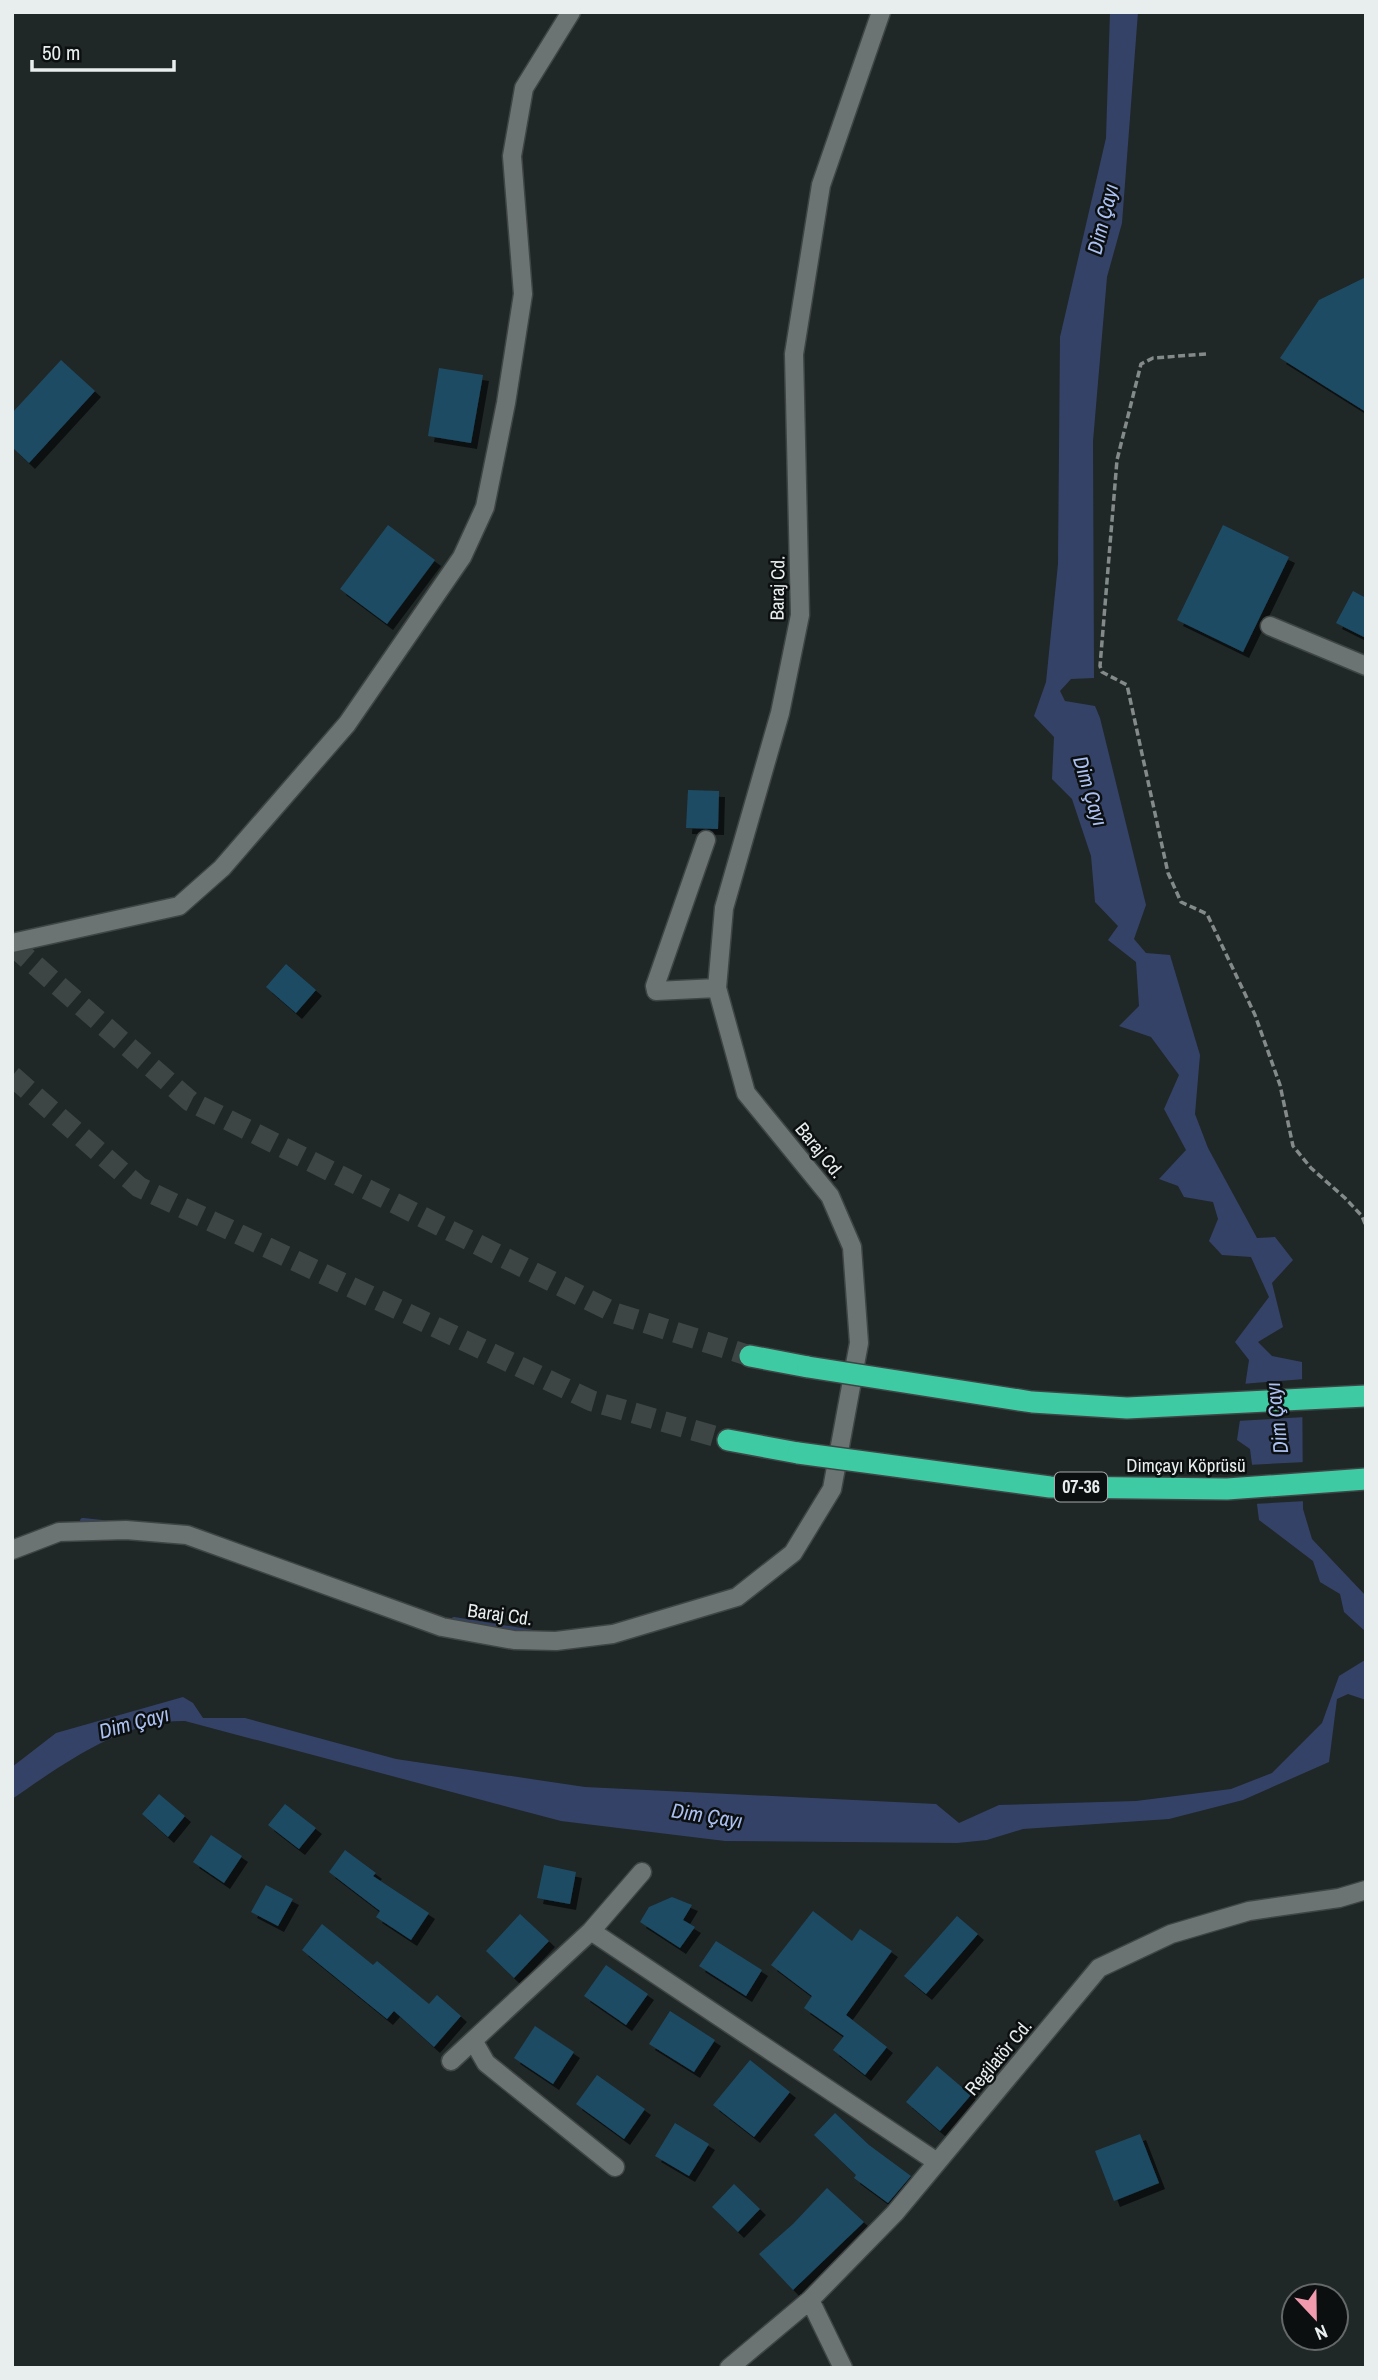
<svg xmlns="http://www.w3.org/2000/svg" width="1378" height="2380" viewBox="0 0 1378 2380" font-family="'Archivo Narrow',sans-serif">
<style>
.water{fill:#344267}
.pier{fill:#202727}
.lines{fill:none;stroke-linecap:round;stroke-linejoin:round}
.stream{stroke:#344267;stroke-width:6}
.building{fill:#1d4b64;filter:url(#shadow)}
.highway-tunnel{stroke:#3e4545;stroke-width:21;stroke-dasharray:21 10;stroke-linecap:butt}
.minor-casing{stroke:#3f4545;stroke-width:21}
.highway-casing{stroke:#3f4545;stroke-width:24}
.path{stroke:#848a8a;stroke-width:3.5;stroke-dasharray:7 3.5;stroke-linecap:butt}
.minor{stroke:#6b7373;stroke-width:18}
.highway{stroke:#3ecaa2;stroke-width:21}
.highway-bridge-casing{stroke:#3f4545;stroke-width:24;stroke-linecap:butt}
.highway-bridge{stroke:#3ecaa2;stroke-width:21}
.labels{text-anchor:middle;stroke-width:5;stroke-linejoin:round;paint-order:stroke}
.shield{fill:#0c0f0f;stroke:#a6aaaa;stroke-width:2}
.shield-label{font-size:18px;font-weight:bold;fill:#e8eded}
.street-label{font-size:19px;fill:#e8eded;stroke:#0c0f0f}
.water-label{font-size:21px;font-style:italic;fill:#abc0f3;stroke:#0c0f0f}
</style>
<defs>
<filter id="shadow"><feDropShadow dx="6" dy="6" stdDeviation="0" flood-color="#0009"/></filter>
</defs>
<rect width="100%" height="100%" fill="#202727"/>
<path class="water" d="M 1110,12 L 1138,12 L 1122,223 L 1107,277 L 1093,441 L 1094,678 L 1071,679 L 1060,691 L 1065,701 L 1095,706 L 1100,718 L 1146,905 L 1134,939 L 1146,953 L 1170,955 L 1200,1055 L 1195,1114 L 1208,1148 L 1257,1238 L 1275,1237 L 1293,1260 L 1272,1283 L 1283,1327 L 1258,1342 L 1272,1356 L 1302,1362 L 1303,1509 L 1312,1539 L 1366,1596 L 1366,1632 L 1344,1612 L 1340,1594 L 1320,1582 L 1313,1561 L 1259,1520 L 1250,1449 L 1237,1440 L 1249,1360 L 1235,1342 L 1269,1297 L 1251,1257 L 1222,1255 L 1209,1241 L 1218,1219 L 1213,1202 L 1184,1197 L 1178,1186 L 1159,1179 L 1186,1150 L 1164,1109 L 1179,1075 L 1151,1037 L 1119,1026 L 1139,1006 L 1136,962 L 1108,940 L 1118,926 L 1095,902 L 1091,856 L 1072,799 L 1052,779 L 1054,737 L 1034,716 L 1046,682 L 1058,564 L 1060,337 L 1106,138 Z
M 1366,1655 L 1366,1700 L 1348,1694 L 1337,1699 L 1329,1762 L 1243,1800 L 1169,1819 L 1023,1829 L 987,1840 L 957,1843 L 725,1841 L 561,1821 L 185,1721 C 122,1720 62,1765 12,1799 L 12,1767 L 56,1733 L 183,1697 L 193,1703 L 203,1718 L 245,1718 L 396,1759 L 585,1787 L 936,1804 L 959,1823 L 999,1805 L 1136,1801 L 1231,1789 L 1272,1773 L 1322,1723 L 1339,1676 L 1365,1660 Z"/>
<path class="pier" d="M 1305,1379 L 1306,1417 L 1236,1421 L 1242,1384 Z
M 1306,1462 L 1306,1501 L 1253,1504 L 1248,1465 Z"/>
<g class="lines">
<path class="stream" d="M 83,1521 L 102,1523
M 454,1620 L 533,1633"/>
</g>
<path class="building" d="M 1366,277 L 1366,412 L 1280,358 L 1319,300 Z
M 61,360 L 95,391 L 29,463 L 12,447 L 12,413 Z
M 439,368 L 483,375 L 471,443 L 428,436 Z
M 388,525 L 435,560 L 387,624 L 340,589 Z
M 1223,525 L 1289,557 L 1243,652 L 1177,620 Z
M 1353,591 L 1366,598 L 1366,638 L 1336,623 Z
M 688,790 L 719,791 L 718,829 L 686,828 Z
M 286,964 L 316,990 L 296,1013 L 266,987 Z
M 159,1794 L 185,1816 L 168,1837 L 142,1814 Z
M 285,1804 L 316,1828 L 299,1849 L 268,1825 Z
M 211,1835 L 242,1856 L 224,1883 L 193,1862 Z
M 345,1850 L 376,1873 L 373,1876 L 429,1913 L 411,1940 L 376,1917 L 380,1911 L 329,1872 Z
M 544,1865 L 576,1872 L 570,1904 L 537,1898 Z
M 266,1885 L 293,1899 L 278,1926 L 251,1912 Z
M 672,1897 L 692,1905 L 683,1920 L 695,1927 L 680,1948 L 640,1922 L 649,1907 Z
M 813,1911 L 852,1941 L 860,1929 L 892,1951 L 846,2015 L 887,2047 L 865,2075 L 833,2050 L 844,2036 L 804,2008 L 812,1996 L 771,1965 Z
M 520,1914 L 549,1941 L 514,1978 L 486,1951 Z
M 957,1916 L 978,1934 L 926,1994 L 904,1976 Z
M 322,1924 L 373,1965 L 377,1961 L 429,2004 L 437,1995 L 461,2016 L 434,2047 L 394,2011 L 387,2019 L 302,1950 Z
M 716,1941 L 762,1970 L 746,1996 L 699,1966 Z
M 606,1965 L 648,1994 L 626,2025 L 584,1996 Z
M 670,2011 L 715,2040 L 694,2072 L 649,2044 Z
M 535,2026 L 574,2052 L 553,2084 L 514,2058 Z
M 750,2060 L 790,2092 L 754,2137 L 713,2105 Z
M 937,2066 L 971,2095 L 940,2131 L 906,2102 Z
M 597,2075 L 645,2109 L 624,2139 L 576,2104 Z
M 835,2113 L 869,2145 L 911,2176 L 888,2203 L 854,2178 L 856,2175 L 814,2135 Z
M 675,2123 L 709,2144 L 689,2176 L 655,2156 Z
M 1140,2134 L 1159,2183 L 1114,2201 L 1095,2151 Z
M 734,2184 L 760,2209 L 738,2232 L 712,2207 Z
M 827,2188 L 864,2222 L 793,2290 L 759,2254 L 793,2224 Z"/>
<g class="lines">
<path class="highway-tunnel" d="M 12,945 L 190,1101 L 615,1313 L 750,1356
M 12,1076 L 139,1187 L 592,1401 L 728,1440"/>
<defs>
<path id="minor" d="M 1270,626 L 1366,666
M 706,840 L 655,986 L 656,991 L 717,988
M 12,943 L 179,906 L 222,868 L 347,724 L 462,557 L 485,507 L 506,403 L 523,294 L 512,156 L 524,88 L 571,12
M 12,1550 L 59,1532 L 126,1530 L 187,1535 L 442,1627 L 514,1640 L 556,1641 L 613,1634 L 737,1597 L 793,1553 L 832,1489 L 859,1343 L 852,1247 L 830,1196 L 746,1093 L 717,988 L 724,908 L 780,713 L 800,615 L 794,354 L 821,185 L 881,12
M 591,1931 L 937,2162
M 474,2042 L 486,2063 L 615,2167
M 451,2061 L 591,1931 L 642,1872
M 810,2300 L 843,2368
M 729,2368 L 810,2300 L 895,2213 L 1099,1968 L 1171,1934 L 1249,1911 L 1339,1898 L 1366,1890"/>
<path id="highway" d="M 750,1356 L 808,1367
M 728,1440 L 798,1453"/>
</defs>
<use href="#minor" class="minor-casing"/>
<use href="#highway" class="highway-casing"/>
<path class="path" d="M 1206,354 L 1153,358 L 1141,364 L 1117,460 L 1100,666 L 1102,672 L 1127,685 L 1168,873 L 1181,902 L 1207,914 L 1255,1015 L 1280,1085 L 1293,1146 L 1311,1168 L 1345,1198 L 1362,1216 L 1366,1226"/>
<use href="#minor" class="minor"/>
<use href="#highway" class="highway"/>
<defs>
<path id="highway-bridge" d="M 808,1367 L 1032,1402 L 1127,1408 L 1366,1396
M 798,1453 L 1050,1487 L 1227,1489 L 1366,1479"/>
</defs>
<use href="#highway-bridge" class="highway-bridge-casing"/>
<use href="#highway-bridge" class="highway-bridge"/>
</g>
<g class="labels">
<rect class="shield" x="1055" y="1472.5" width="52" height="29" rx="5"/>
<g class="shield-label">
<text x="1081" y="1493">07-36</text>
</g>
<g class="street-label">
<text transform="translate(777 588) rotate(-89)" y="7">Baraj Cd.</text>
<text transform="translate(820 1150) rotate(51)" y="7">Baraj Cd.</text>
<text x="1186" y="1472">Dimçayı Köprüsü</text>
<text transform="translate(500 1614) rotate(8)" y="7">Baraj Cd.</text>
<text transform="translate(998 2057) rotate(-50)" y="7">Regilatör Cd.</text>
</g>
<g class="water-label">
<text transform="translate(1103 219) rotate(-76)" y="7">Dim Çayı</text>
<text transform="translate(1090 791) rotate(73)" y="7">Dim Çayı</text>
<text transform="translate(1277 1418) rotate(-97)" y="7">Dim Çayı</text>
<text transform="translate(134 1723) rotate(-15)" y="7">Dim Çayı</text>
<text transform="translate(707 1816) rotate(9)" y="7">Dim Çayı</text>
</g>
</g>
<rect width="1378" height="2380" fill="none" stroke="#e8eded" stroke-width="28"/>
<g transform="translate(1315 2317) rotate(158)"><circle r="33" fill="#0c0f0f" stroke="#646868" stroke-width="2"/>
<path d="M0-5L12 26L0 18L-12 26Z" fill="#f29aae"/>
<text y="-10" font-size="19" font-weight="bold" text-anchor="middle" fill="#e8eded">N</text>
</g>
<path d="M32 60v10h142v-10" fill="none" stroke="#e8eded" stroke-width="3.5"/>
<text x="42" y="60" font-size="21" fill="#e8eded" stroke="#0c0f0f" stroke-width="5" paint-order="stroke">50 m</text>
</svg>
